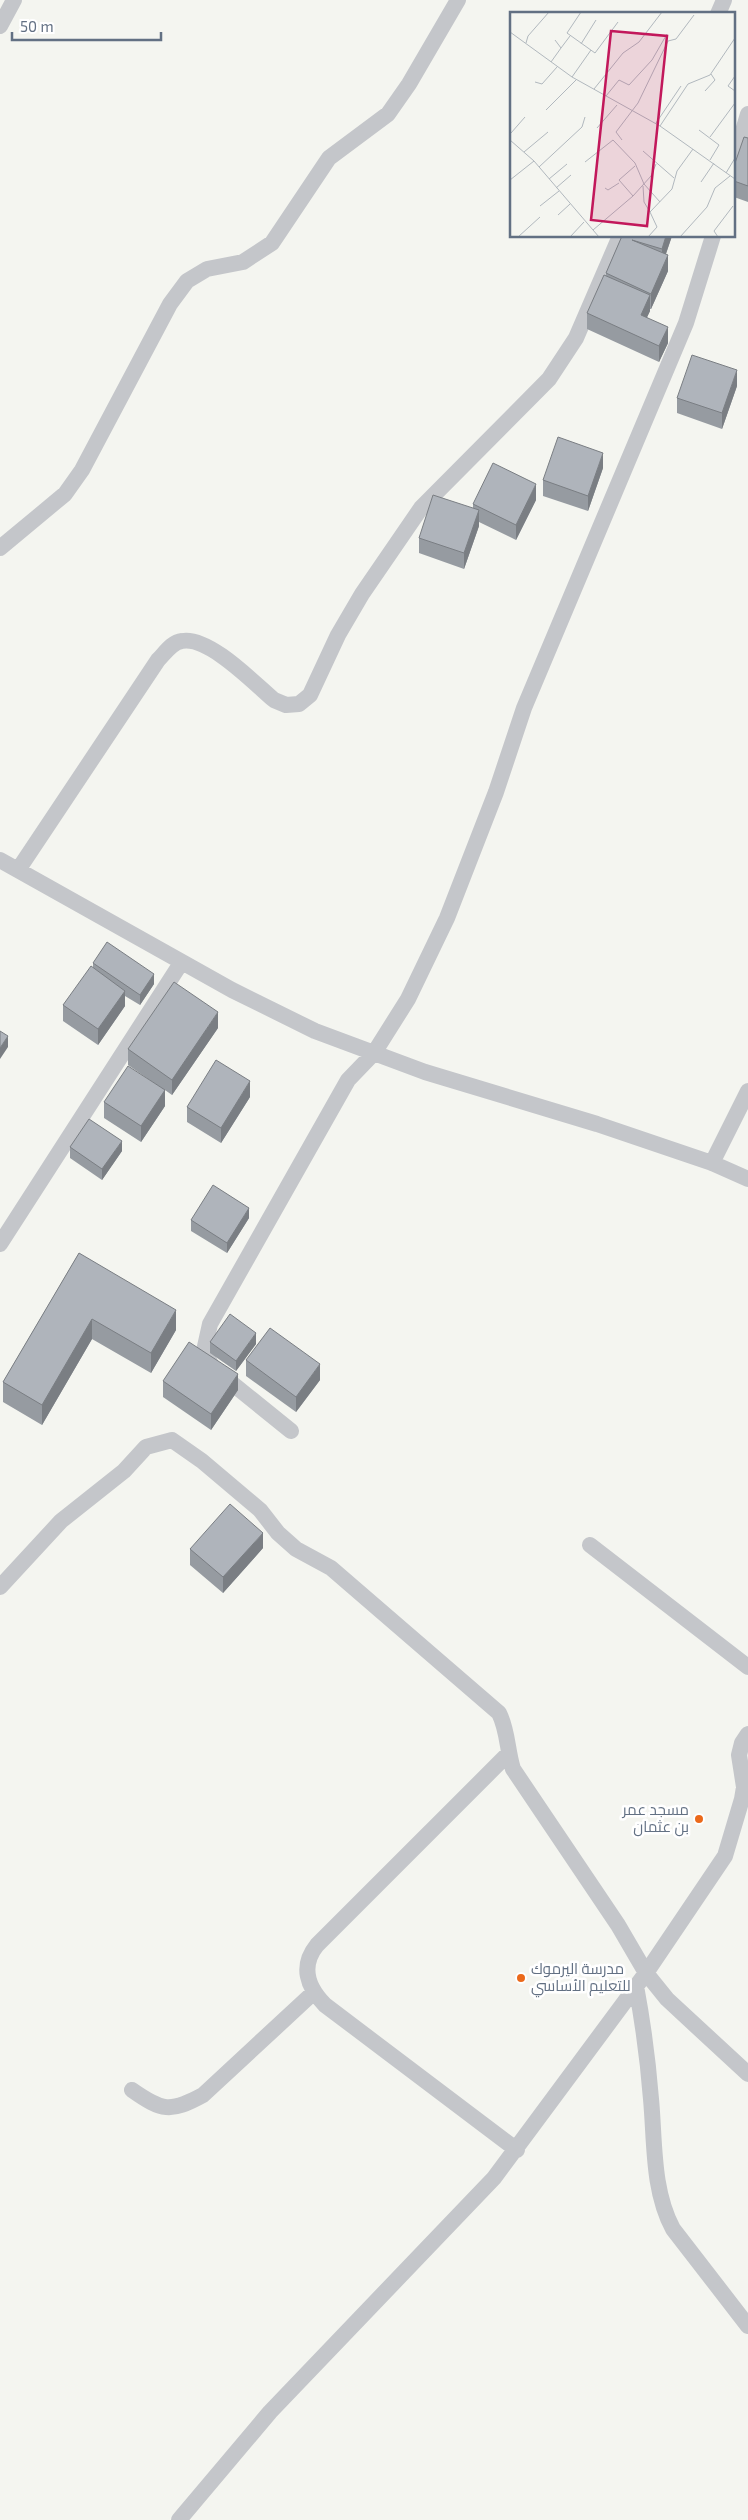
<svg xmlns="http://www.w3.org/2000/svg" width="748" height="2520" viewBox="0 0 748 2520" font-family="'Exo 2',Cairo,sans-serif">
<style>
.lines{fill:none;stroke-linecap:round;stroke-linejoin:round}
.minor{stroke:#c4c6ca;stroke-width:16}
.wall{fill:#969ba1}
.shaded-wall{fill:#7a7e83}
.building{fill:#afb4bb;stroke:#7a7e83}
.poi-dot{fill:#eb691a;stroke:#fff;stroke-width:2}
.labels{text-anchor:middle;stroke-width:5;stroke-linejoin:round;paint-order:stroke}
.poi-label{font-size:15px;fill:#627083;stroke:#fff;text-anchor:end}
.inset-road{fill:none;stroke:#b1b8be;stroke-width:1}
.view{fill:#c2185b;fill-opacity:0.15;stroke:#c2185b;stroke-width:2.5}
.inset-edge{fill:none;stroke:#627083;stroke-width:2.5}
</style>
<rect width="100%" height="100%" fill="#f4f5f0"/>
<g class="lines">
<path class="minor" d="M 718,14 L 724,0
M 0,26 L 14,0
M 734,161 L 748,114
M 0,548 L 65,494 L 82,470 L 170,304 L 187,281 L 207,269 L 243,262 L 272,243 L 329,158 L 388,114 L 409,84 L 458,0
M 0,860 L 232,990 L 315,1031 L 425,1072 L 597,1124 L 712,1163 L 748,1179
M 18,870 L 158,660 C 165,653 172,642 182,641 C 209,636 254,683 274,700 L 286,705 L 299,704 L 310,695 L 338,635 L 362,594 L 421,508 L 549,379 L 576,338 L 620,236
M 712,1163 L 748,1091
M 0,1244 L 181,963
M 291,1431 L 213,1368 L 204,1351 L 210,1324 L 348,1080 L 374,1053 L 408,999 L 447,918 L 496,792 L 524,708 L 686,323 L 713,236
M 590,1545 L 748,1667
M 0,1587 L 61,1521 L 124,1471 L 146,1447 L 172,1440 L 202,1461 L 260,1510 L 278,1533 L 296,1549 L 331,1568 L 499,1713 C 508,1731 507,1750 513,1769 L 618,1925 L 646,1973 L 667,1999 L 748,2074
M 508,1754 L 317,1945 C 300,1966 307,1987 325,2005 L 517,2150
M 636,1986 C 643,2023 648,2061 651,2099 C 655,2142 652,2190 673,2229 L 748,2326
M 132,2090 C 162,2111 170,2113 203,2095 L 313,1993
M 179,2520 L 270,2412 L 494,2178 L 646,1973 L 725,1856 L 742,1799 L 744,1787 L 739,1755 L 742,1743 L 748,1734"/>
</g>
<path class="wall" d="M 748,138 L 748,202 L 734,197 L 734,166 Z
M 622,236 L 672,236 L 666,254 L 668,271 L 651,309 L 650,309 L 650,311 L 647,317 L 668,343 L 659,362 L 587,329 L 587,313 L 606,275 L 606,273 Z
M 737,386 L 722,429 L 677,413 L 677,398 Z
M 603,468 L 588,511 L 543,496 L 543,480 Z
M 536,500 L 516,540 L 479,522 L 479,526 L 464,569 L 419,553 L 419,538 L 473,508 L 473,504 Z
M 93,963 L 154,984 L 140,1005 L 125,996 L 125,1006 L 98,1045 L 63,1021 L 63,1005 L 93,968 Z
M 218,1028 L 172,1095 L 165,1090 L 165,1106 L 141,1142 L 104,1118 L 104,1102 L 164,1090 L 128,1065 L 128,1049 Z
M 250,1097 L 221,1143 L 187,1122 L 187,1107 Z
M 70,1147 L 122,1151 L 102,1180 L 70,1158 Z
M 249,1218 L 227,1253 L 191,1231 L 191,1220 Z
M 79,1253 L 176,1330 L 151,1373 L 92,1339 L 42,1425 L 3,1402 L 3,1382 Z
M 210,1342 L 256,1344 L 236,1371 L 210,1353 Z
M 246,1360 L 320,1380 L 296,1412 L 246,1376 Z
M 163,1381 L 238,1390 L 211,1430 L 163,1397 Z
M 263,1548 L 223,1593 L 190,1565 L 190,1549 Z"/>
<path class="shaded-wall" d="M 666,236 L 672,236 L 662,265 L 662,249 Z
M 668,255 L 668,271 L 651,309 L 651,294 Z
M 650,295 L 650,311 L 641,330 L 641,315 Z
M 668,327 L 668,343 L 659,362 L 659,346 Z
M 737,370 L 737,386 L 722,429 L 722,413 Z
M 603,453 L 603,468 L 588,511 L 588,496 Z
M 536,484 L 536,500 L 516,540 L 516,525 Z
M 479,510 L 479,526 L 464,569 L 464,553 Z
M 154,974 L 154,984 L 140,1005 L 140,995 Z
M 125,991 L 125,1006 L 98,1045 L 98,1029 Z
M 218,1012 L 218,1028 L 172,1095 L 172,1080 Z
M 8,1036 L 8,1047 L 0,1059 L 0,1048 Z
M 250,1081 L 250,1097 L 221,1143 L 221,1128 Z
M 165,1090 L 165,1106 L 141,1142 L 141,1126 Z
M 122,1141 L 122,1151 L 102,1180 L 102,1169 Z
M 249,1208 L 249,1218 L 227,1253 L 227,1243 Z
M 176,1310 L 176,1330 L 151,1373 L 151,1353 Z
M 92,1319 L 92,1339 L 42,1425 L 42,1405 Z
M 256,1333 L 256,1344 L 236,1371 L 236,1361 Z
M 320,1364 L 320,1380 L 296,1412 L 296,1397 Z
M 238,1374 L 238,1390 L 211,1430 L 211,1414 Z
M 263,1533 L 263,1548 L 223,1593 L 223,1577 Z"/>
<path class="building" d="M 744,137 L 748,138 L 748,186 L 734,181 L 734,166 Z
M 622,236 L 666,236 L 662,249 L 632,240 L 668,255 L 651,294 L 606,273 Z
M 604,275 L 650,295 L 641,315 L 668,327 L 659,346 L 587,313 Z
M 692,355 L 737,370 L 722,413 L 677,398 Z
M 558,437 L 603,453 L 588,496 L 543,480 Z
M 493,463 L 536,484 L 516,525 L 473,504 Z
M 433,495 L 479,510 L 464,553 L 419,538 Z
M 107,942 L 154,974 L 140,995 L 93,963 Z
M 91,966 L 125,991 L 98,1029 L 63,1005 Z
M 174,982 L 218,1012 L 172,1080 L 128,1049 Z
M 0,1031 L 8,1036 L 0,1048 Z
M 216,1060 L 250,1081 L 221,1128 L 187,1107 Z
M 128,1066 L 165,1090 L 141,1126 L 104,1102 Z
M 89,1119 L 122,1141 L 102,1169 L 70,1147 Z
M 213,1185 L 249,1208 L 227,1243 L 191,1220 Z
M 79,1253 L 176,1310 L 151,1353 L 92,1319 L 42,1405 L 3,1382 Z
M 230,1314 L 256,1333 L 236,1361 L 210,1342 Z
M 270,1328 L 320,1364 L 296,1397 L 246,1360 Z
M 189,1342 L 238,1374 L 211,1414 L 163,1381 Z
M 230,1504 L 263,1533 L 223,1577 L 190,1549 Z"/>
<g class="poi-dot">
<circle cx="699" cy="1819" r="5"/>
<circle cx="521" cy="1978" r="5"/>
</g>
<g class="labels">
<g class="poi-label">
<text x="689" y="1815">مسجد عمر<tspan x="689" dy="17">بن عثمان</tspan></text>
<text x="531" y="1974" text-anchor="start">مدرسة اليرموك<tspan x="531" dy="17">للتعليم الأساسي</tspan></text>
</g>
</g>
<g transform="translate(510 12)">
<rect width="225" height="225" fill="#f4f5f0"/>
<path class="inset-road" d="M 71,0 L 57,21 L 85,41 L 108,10M 0,20 L 62,65 L 150,114 L 225,167M 16,31 L 18,24 L 39,0M 71,32 L 86,8M 51,36 L 60,24M 41,50 L 51,36 L 45,28M 225,64 L 218,74 L 225,79M 62,65 L 81,38M 25,70 L 32,72 L 47,55M 84,77 L 113,41 L 129,30 L 152,0M 195,79 L 205,68 L 201,62M 96,84 L 109,68 L 119,73 L 142,48 L 157,22M 36,98 L 66,68M 146,111 L 171,74M 150,114 L 178,72 L 200,63 L 225,26M 87,116 L 107,93M 189,118 L 209,133 L 200,148M 1,121 L 15,105M 200,125 L 225,91M 0,128 L 24,149 L 89,225M 112,128 L 106,120 L 128,91 L 158,29 L 166,27 L 184,3M 133,139 L 164,166M 14,140 L 38,120M 75,150 L 103,128 L 125,151 L 134,172 L 150,190M 29,155 L 72,115 L 75,105M 216,161 L 225,146M 39,167 L 57,152M 0,168 L 24,149M 191,170 L 204,151M 133,174 L 134,190 L 140,200M 46,176 L 61,163M 95,176 L 98,178 L 109,171M 123,184 L 109,168 L 125,154M 30,194 L 49,179M 48,203 L 60,192M 83,218 L 123,184 L 141,164 L 146,152M 8,225 L 30,205M 60,225 L 74,210M 138,225 L 147,215 L 140,200 L 162,177 L 167,159 L 183,137M 170,225 L 197,195 L 205,176 L 220,164M 208,225 L 204,219 L 223,194"/>
<path class="view" d="M 101,19 L 157,24 L 137,214 L 81,208 Z"/>
<rect width="225" height="225" class="inset-edge"/>
</g>
<path d="M12 32v8h149v-8" fill="none" stroke="#627083" stroke-width="2.5"/>
<text x="20" y="32" font-size="15" fill="#627083" stroke="#ffffff" stroke-width="4" paint-order="stroke">50 m</text>
</svg>
